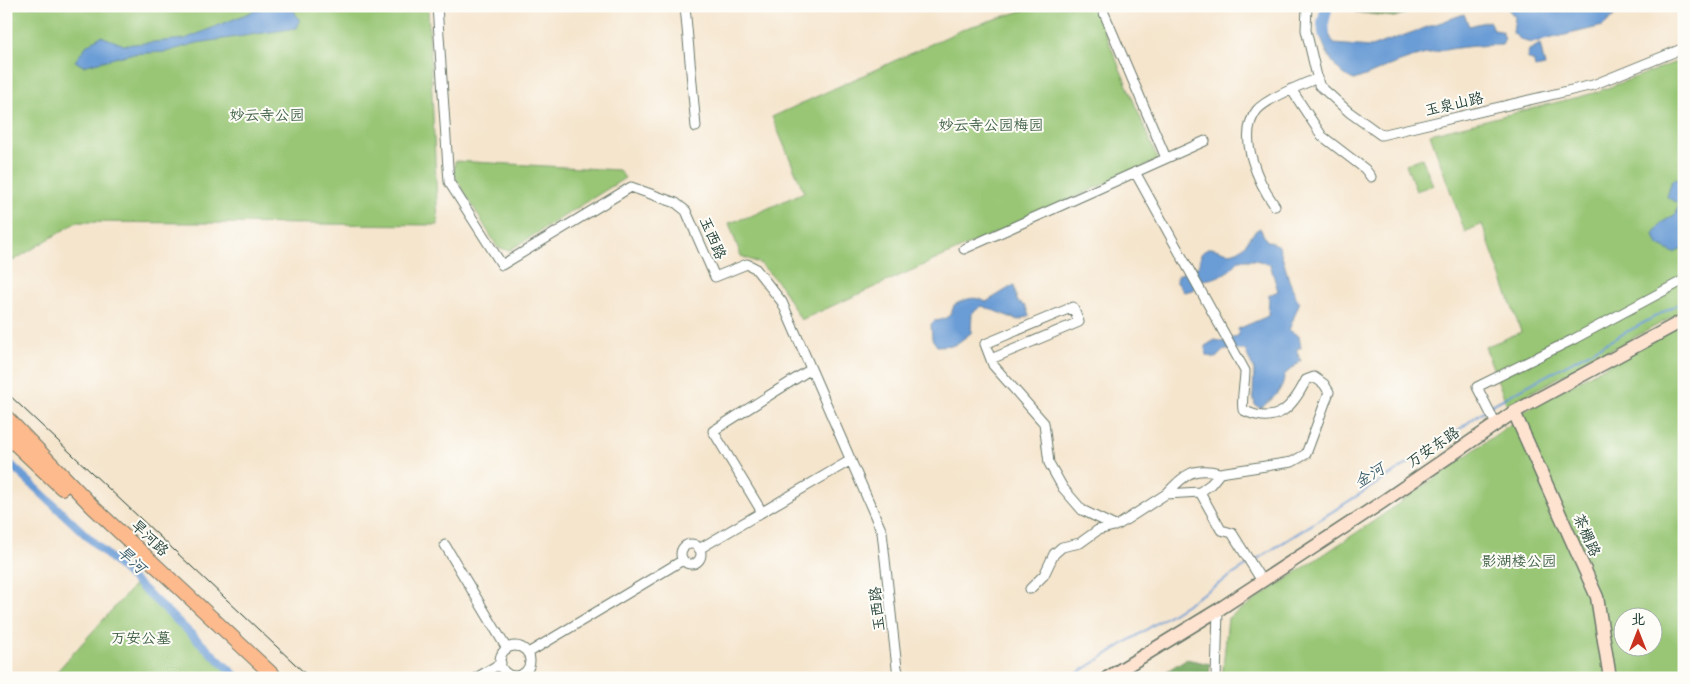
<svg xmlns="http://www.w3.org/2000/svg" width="1690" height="684" viewBox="0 0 1690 684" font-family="'Patrick Hand','LXGW WenKai TC',sans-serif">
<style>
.green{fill:#98c675;stroke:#5c8254;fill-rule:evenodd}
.forest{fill:#7aab66;stroke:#4c744d}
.water{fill:#6b9cd5;stroke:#456c84}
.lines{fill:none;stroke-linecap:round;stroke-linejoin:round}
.stream{stroke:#6b9cd5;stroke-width:2}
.canal{stroke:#6b9cd5;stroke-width:8}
.river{stroke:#6b9cd5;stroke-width:12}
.street-casing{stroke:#6a786a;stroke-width:11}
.secondary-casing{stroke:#6a786a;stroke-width:15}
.primary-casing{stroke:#6a786a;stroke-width:16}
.street{stroke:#fff;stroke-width:9}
.secondary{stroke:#fee3d1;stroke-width:12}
.primary{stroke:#fcba8d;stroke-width:14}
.tram{stroke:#1f3d34;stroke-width:1}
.labels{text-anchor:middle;stroke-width:4;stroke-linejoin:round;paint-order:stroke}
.street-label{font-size:15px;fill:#1f3d34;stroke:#fdfcf7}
.park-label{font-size:15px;fill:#3d5f44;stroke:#fdfcf7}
.water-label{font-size:16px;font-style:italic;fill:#3a5e6c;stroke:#fdfcf7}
</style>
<rect width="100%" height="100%" fill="#fdfcf7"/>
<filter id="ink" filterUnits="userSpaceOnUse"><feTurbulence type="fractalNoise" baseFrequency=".02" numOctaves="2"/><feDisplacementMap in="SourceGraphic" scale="10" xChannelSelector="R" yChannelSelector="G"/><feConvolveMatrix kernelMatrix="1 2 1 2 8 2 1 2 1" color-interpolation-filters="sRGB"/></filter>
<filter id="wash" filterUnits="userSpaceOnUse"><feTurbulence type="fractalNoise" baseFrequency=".0096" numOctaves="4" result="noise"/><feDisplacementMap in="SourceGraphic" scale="20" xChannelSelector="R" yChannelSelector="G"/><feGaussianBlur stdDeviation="1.12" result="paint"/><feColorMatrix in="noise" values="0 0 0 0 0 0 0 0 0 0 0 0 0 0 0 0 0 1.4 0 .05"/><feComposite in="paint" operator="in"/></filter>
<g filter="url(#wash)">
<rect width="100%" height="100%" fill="#f5e5cd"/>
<path class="green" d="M 6,6 L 428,6 L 438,225 L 77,222 L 6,265 Z
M 1038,6 L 1094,6 L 1158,160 L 801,320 L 781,286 L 761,264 L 741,256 L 729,223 L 751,216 L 804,192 L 772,117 L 966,28 Z
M 1684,59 L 1684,311 L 1507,405 L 1485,347 L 1521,332 L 1482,224 L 1465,232 L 1430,134 L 1594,93 Z
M 1422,158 L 1433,185 L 1416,191 L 1406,164 Z
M 455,161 L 619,170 L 625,178 L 510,250 L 498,248 L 454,175 Z
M 1684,323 L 1684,678 L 1222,678 L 1228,618 L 1374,521 L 1518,419 L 1517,415 ZM 1622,616 L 1652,616 L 1652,646 L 1622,646 Z
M 138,581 L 242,678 L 51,678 Z"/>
<path class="forest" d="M 1359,6 L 1430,6 L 1394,17 L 1355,12 Z
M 1186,659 L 1210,664 L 1209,678 L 1156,678 Z"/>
<path class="water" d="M 266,6 L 291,6 L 300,21 L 297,28 L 197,43 L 166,52 L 130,54 L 83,66 L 75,61 L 87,45 L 101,36 L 124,45 L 185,39 Z
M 1509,6 L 1619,6 L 1620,10 L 1603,26 L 1531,43 L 1521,40 L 1513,33 L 1515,17 L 1508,9 Z
M 1464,14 L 1469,26 L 1489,21 L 1494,30 L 1501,31 L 1505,39 L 1502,45 C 1467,45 1433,50 1400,62 C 1384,67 1370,75 1354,80 C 1336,73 1325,52 1320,34 L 1328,32 L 1334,44 L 1371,47 Z
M 1540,44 L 1545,66 L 1535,68 L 1534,62 L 1527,58 L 1529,50 Z
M 1684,178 L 1684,248 L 1674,253 L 1658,245 L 1654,235 L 1661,223 L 1676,214 L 1679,204 L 1667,197 L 1672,180 Z
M 1260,228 L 1266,240 L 1279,246 L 1289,280 L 1299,304 L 1289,330 L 1299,336 L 1301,348 L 1297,348 L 1297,352 L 1301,361 L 1284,375 C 1284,390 1272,400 1260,408 L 1255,405 L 1253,395 L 1254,370 L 1245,350 L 1224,350 L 1216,358 L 1206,355 L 1205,346 L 1215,340 L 1225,342 L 1239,335 L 1238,329 L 1268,316 L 1269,295 L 1278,291 L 1270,264 L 1255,260 L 1239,260 C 1231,272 1217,279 1202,280 L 1193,290 L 1184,292 L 1176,281 L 1178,275 L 1199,266 L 1201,254 L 1207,248 C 1217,247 1225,255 1234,252 C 1247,249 1249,233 1260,228 Z
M 1014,285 L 1017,301 L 1026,307 L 1029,316 L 1018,320 L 982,306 L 972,313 L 971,333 L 955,345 L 937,346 L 932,339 L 931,324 L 934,321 C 946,320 951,317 954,305 C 966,299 974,295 986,302 Z"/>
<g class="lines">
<path class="stream" d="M 1490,406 L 1684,301
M 1254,561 L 1444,441 L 1486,409
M 1070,678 L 1248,565"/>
<path class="canal" d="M 6,460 L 238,678"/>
<path class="river" d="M 1324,33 L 1323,23 L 1327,6"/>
</g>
</g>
<g filter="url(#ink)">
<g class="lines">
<defs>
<path id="street" d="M 437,6 L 449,182 L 502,265 L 631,187 L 676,203 L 686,211 L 715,277 L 747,264 L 755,268 L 782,302 L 882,532 L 897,668 L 900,678
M 685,6 L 696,127
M 1101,6 L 1166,158
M 1307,6 L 1306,30 L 1319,85 L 1349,112 L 1381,135 L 1593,85 L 1684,48
M 1291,89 L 1322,136 L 1365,169 L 1371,177
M 1135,172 L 1245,371 C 1245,384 1241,397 1243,410 C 1275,426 1292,409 1306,380 L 1314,377 L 1324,384 L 1329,392 L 1306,454 L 1292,462 L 1220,473
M 1275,206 C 1259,184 1236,136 1257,110 C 1266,99 1303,84 1318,78
M 964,249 L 1205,141
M 991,359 L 1079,322 L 1073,307 L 985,344 L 993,365 L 1044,423 L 1049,463 L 1063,488 L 1082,510 L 1115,526
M 1496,424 L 1477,387 L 1574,339 L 1684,280
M 1200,492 L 1166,494 C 1185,475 1192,466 1220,473 L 1211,484 L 1200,492 L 1221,530 L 1232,533 L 1262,581
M 762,512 L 713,431 L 811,369
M681 554a10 10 0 1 1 20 0a10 10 0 1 1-20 0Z
M 445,545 L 507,649
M 699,549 L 851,460
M 1030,589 L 1044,575 L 1054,554 L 1062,547 L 1080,543 L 1098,530 L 1118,525 L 1166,494
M500 661a15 15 0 1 1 30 0a15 15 0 1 1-30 0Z
M 528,653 L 683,560
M 476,678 L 501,663
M 1216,678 L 1218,610"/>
<path id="secondary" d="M 1514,412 L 1597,597 L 1610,678
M 1107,678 L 1218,610 L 1381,503 L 1514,412 L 1684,320"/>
<path id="primary" d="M 6,417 L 94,508 L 276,678
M 6,435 L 62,488"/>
</defs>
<use href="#street" class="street-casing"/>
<use href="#secondary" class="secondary-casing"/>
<use href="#primary" class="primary-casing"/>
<use href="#street" class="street"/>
<use href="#secondary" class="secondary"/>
<use href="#primary" class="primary"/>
<path class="tram" d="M 6,392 L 310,678"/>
</g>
</g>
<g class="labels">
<g class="street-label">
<text transform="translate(1454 104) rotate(-13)" y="5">玉泉山路</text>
<text transform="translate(713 238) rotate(67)" y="5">玉西路</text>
<text transform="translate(1433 447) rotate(-34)" y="5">万安东路</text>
<text transform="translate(1587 535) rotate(66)" y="5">茶棚路</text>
<text transform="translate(150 538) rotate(43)" y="5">旱河路</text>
<text transform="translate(877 609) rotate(-96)" y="5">玉西路</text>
</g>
<g class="park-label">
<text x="267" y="120">妙云寺公园</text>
<text x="991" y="130">妙云寺公园梅园</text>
<text x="1519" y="566">影湖楼公园</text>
<text x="141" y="643">万安公墓</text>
</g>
<g class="water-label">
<text transform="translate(1369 475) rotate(-32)" y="6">金河</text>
<text transform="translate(132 559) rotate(43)" y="6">旱河</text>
</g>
</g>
<rect width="1690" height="684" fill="none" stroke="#fdfcf7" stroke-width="25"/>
<g transform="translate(1638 632)"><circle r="24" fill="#fdfcf7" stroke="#a4b0a9"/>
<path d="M0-4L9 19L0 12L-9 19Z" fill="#c8321e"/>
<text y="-8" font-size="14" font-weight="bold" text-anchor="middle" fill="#1f3d34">北</text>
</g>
</svg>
